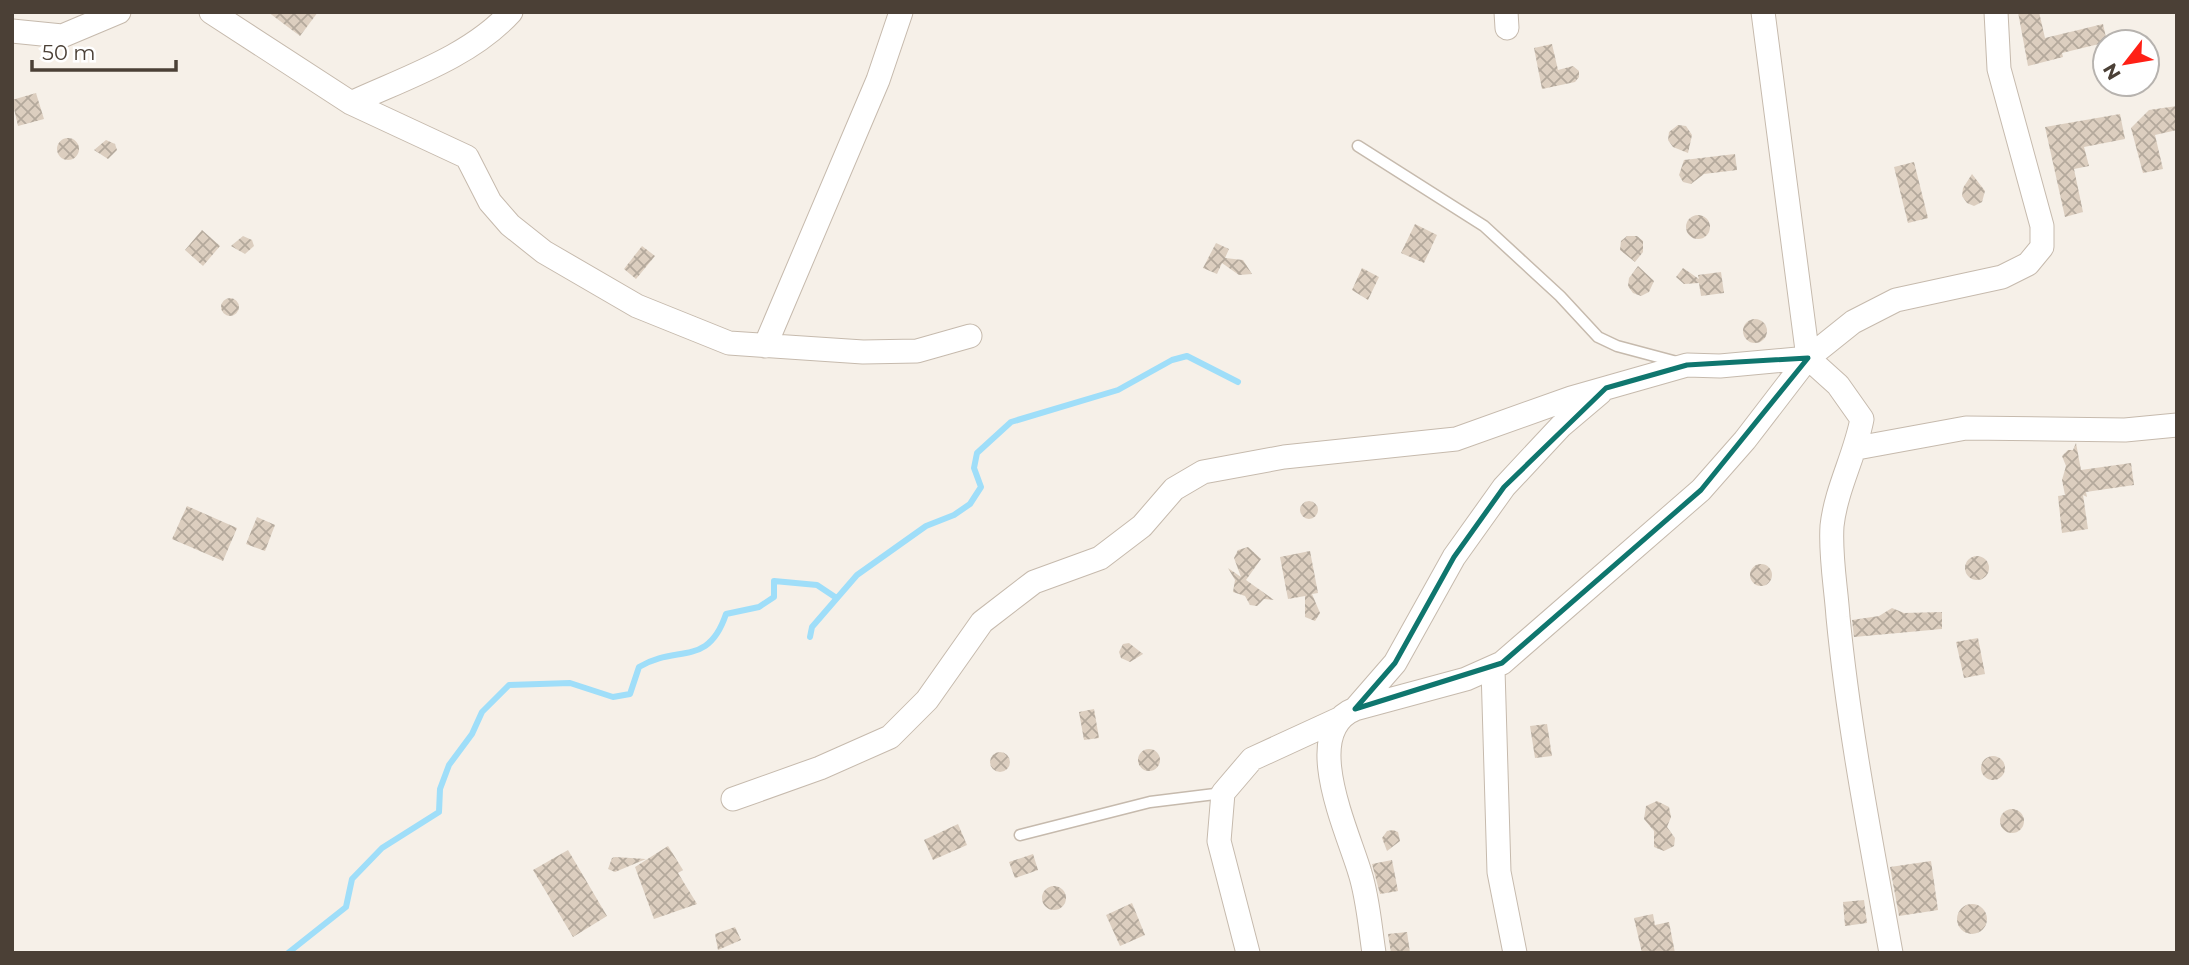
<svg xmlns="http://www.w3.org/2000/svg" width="2189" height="965" viewBox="0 0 2189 965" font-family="Montserrat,sans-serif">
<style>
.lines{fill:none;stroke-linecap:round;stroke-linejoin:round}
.stream{stroke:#9fdef9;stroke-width:6}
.building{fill:url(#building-cross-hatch)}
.lane-casing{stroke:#c6baad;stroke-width:13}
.street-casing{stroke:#c6baad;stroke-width:25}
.lane{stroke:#fff;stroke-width:10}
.street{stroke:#fff;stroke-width:23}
.marked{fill:none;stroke:#0f766e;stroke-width:5;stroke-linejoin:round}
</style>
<defs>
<pattern id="building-cross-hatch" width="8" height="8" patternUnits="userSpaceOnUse" patternTransform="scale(1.75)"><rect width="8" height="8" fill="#dccebf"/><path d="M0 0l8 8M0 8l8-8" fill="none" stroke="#b4a99c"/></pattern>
</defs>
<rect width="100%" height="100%" fill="#f6f0e8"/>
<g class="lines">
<path class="stream" d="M 810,637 L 812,627 L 857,575 L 926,526 L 954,515 L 970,504 L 981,487 L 974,468 L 977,453 L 1011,422 L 1118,390 L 1172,360 L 1187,356 L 1238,382
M 288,953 L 346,907 L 352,879 L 382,848 L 439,812 L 440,789 L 449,765 L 472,734 L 482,712 L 509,685 L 570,683 L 613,697 L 630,694 L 639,667 C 677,644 708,668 726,614 L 759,607 L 774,597 L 774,581 L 817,585 L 835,597"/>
</g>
<path class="building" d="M 268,12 L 318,12 L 300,36 Z
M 2018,12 L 2039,12 L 2045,38 L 2103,24 L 2107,42 L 2062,53 L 2063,57 L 2028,66 Z
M 1552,44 L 1558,70 L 1573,66 L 1579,71 L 1579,77 L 1575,82 L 1542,89 L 1534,48 Z
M 36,93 L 44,119 L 18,126 L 12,100 Z
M 2177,106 L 2177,130 L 2155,135 L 2163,169 L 2143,173 L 2131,128 L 2149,110 Z
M 2120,114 L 2125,139 L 2084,147 L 2089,166 L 2074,169 L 2083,212 L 2065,217 L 2045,127 Z
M 1678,125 L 1686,126 L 1692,135 L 1688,153 L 1673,147 L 1668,140 L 1669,132 Z
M57 149a11 11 0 1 1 22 0a11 11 0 1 1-22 0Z
M 106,140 L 115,144 L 117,150 L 108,159 L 94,150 Z
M 1735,154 L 1737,170 L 1704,174 L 1691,184 L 1683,182 L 1679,175 L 1684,160 Z
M 1914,162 L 1928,218 L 1908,223 L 1894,167 Z
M 1972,174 L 1985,191 L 1982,202 L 1974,206 L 1967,203 L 1962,196 L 1963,188 Z
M1686 227a12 12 0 1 1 24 0a12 12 0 1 1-24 0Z
M 1415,224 L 1437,235 L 1424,263 L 1401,253 Z
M 202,230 L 220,246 L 203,266 L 185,250 Z
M 243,236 L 252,240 L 254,246 L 245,254 L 231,246 Z
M 1627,236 L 1637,236 L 1643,241 L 1643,252 L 1635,262 L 1620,250 L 1621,241 Z
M 1216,243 L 1229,249 L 1225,258 L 1243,260 L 1252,274 L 1239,275 L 1222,263 L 1217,274 L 1203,268 Z
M 642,246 L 655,256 L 636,279 L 624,269 Z
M 1638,266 L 1654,281 L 1649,292 L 1641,296 L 1633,293 L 1628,286 L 1629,278 Z
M 1362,268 L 1379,277 L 1368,300 L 1352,290 Z
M 1683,268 L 1699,279 L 1698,275 L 1721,272 L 1724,293 L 1701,296 L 1699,283 L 1684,284 L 1676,277 Z
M221 307a9 9 0 1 1 18 0a9 9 0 1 1-18 0Z
M1743 331a12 12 0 1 1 24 0a12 12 0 1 1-24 0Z
M 2076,443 L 2081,470 L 2131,463 L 2134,485 L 2086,492 L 2087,497 L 2083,495 L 2088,529 L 2062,533 L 2058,496 L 2065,495 L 2062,480 L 2066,466 L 2062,456 L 2068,450 L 2073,450 Z
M1300 510a9 9 0 1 1 18 0a9 9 0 1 1-18 0Z
M 187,506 L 237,528 L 223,561 L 172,539 Z
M 257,517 L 275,525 L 265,551 L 246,544 Z
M 1248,547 L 1261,559 L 1246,580 L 1274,600 L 1264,599 L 1257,606 L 1250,605 L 1245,596 L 1233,592 L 1235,580 L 1228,568 L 1241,577 L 1234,558 L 1238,550 Z
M 1310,551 L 1318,593 L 1312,594 L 1320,613 L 1315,621 L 1305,617 L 1305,596 L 1288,599 L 1280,557 Z
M1965 568a12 12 0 1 1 24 0a12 12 0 1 1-24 0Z
M1750 575a11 11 0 1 1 22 0a11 11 0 1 1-22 0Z
M 1892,608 L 1904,613 L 1942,612 L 1942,629 L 1854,637 L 1852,620 L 1879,616 Z
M 1978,638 L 1985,674 L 1964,678 L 1956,642 Z
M 1129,643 L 1143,654 L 1130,662 L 1121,658 L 1119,652 L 1123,644 Z
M 1094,709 L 1099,738 L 1084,740 L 1079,712 Z
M 1547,724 L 1552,756 L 1535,758 L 1530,726 Z
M1138 760a11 11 0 1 1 22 0a11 11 0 1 1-22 0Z
M990 762a10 10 0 1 1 20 0a10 10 0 1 1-20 0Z
M1981 768a12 12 0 1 1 24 0a12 12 0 1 1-24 0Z
M 1657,801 L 1669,807 L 1671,817 L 1667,827 L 1675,838 L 1674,846 L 1664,851 L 1654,847 L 1654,831 L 1644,819 L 1646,806 Z
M2000 821a12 12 0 1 1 24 0a12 12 0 1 1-24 0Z
M 958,824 L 967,845 L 933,860 L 924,840 Z
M 1393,830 L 1398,832 L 1400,841 L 1387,851 L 1382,838 L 1387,831 Z
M 668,846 L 683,870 L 678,873 L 697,904 L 654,919 L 635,867 Z
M 568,850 L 607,916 L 573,937 L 533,870 Z
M 1033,854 L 1038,870 L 1015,878 L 1009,862 Z
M 612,858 L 615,857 L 646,859 L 615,872 L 608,869 Z
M 1392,860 L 1398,891 L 1380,894 L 1372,864 Z
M 1931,861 L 1938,910 L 1899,916 L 1890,867 Z
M1042 898a12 12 0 1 1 24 0a12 12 0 1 1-24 0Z
M 1864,900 L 1867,923 L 1845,926 L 1843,902 Z
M 1132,903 L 1145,935 L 1120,946 L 1106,915 Z
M1957 919a15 15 0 1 1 30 0a15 15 0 1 1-30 0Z
M 1653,914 L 1655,925 L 1669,922 L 1675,953 L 1642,953 L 1634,918 Z
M 735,927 L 741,940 L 718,950 L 715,934 Z
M 1407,932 L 1410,953 L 1391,953 L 1388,934 Z"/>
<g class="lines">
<defs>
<path id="lane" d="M 1358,146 L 1484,226 L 1560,296 L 1598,337 L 1617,346 L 1677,362
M 1020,835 L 1150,802 L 1223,793"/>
<path id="street" d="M 211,12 L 351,103 L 467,157 L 490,202 L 510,225 L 544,252 L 637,306 L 729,343 L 863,352 L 917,351 L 970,336
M 1506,12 L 1507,28
M 1763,12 L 1808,358 L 1838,385 L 1862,419 C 1855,456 1836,489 1832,526 C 1830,556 1836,587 1838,617 C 1849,730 1871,841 1891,953
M 12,31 L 62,36 L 119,12
M 351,103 C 405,78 470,57 511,12
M 765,346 L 878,80 L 901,12
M 1857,448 L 1966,428 L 2125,430 L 2177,425
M 1493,669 L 1499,872 L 1515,953
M 1355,709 L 1395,663 L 1454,557 L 1504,487 L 1561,426 L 1600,393
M 733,799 L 820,768 L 890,737 L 927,700 L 982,622 L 1034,582 L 1100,558 L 1142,526 L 1174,489 L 1203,472 L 1284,457 L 1456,439 L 1571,398 L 1687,365 L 1720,366 L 1808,358
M 1248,953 L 1219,841 L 1223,793 L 1252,759 L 1339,719
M 1374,953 C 1370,927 1368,898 1360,873 C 1349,834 1299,731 1355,709 L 1466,679 L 1502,663 L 1701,490 L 1745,440 L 1808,358 L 1853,322 L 1896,300 L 2002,277 L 2028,264 L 2042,247 L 2042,226 L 1999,69 L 1996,12"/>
</defs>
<use href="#lane" class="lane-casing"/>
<use href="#street" class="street-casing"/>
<use href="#lane" class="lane"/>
<use href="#street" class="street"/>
</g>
<path class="marked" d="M 1808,358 L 1701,490 L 1502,663 L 1355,709 L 1395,663 L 1454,557 L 1504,487 L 1606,388 L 1687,365 Z"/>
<rect width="2189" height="965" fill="none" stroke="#4b4036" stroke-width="28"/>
<g transform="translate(2126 63) rotate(239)"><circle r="33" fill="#ffffff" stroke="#b7b3af" stroke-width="2"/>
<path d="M0-5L12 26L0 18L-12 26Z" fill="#ff2016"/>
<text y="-10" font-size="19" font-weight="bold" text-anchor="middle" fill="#4b4036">N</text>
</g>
<path d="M32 60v10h144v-10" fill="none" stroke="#4b4036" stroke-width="3.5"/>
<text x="42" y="60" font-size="21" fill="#4b4036" stroke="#ffffff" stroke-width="5" paint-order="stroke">50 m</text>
</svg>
